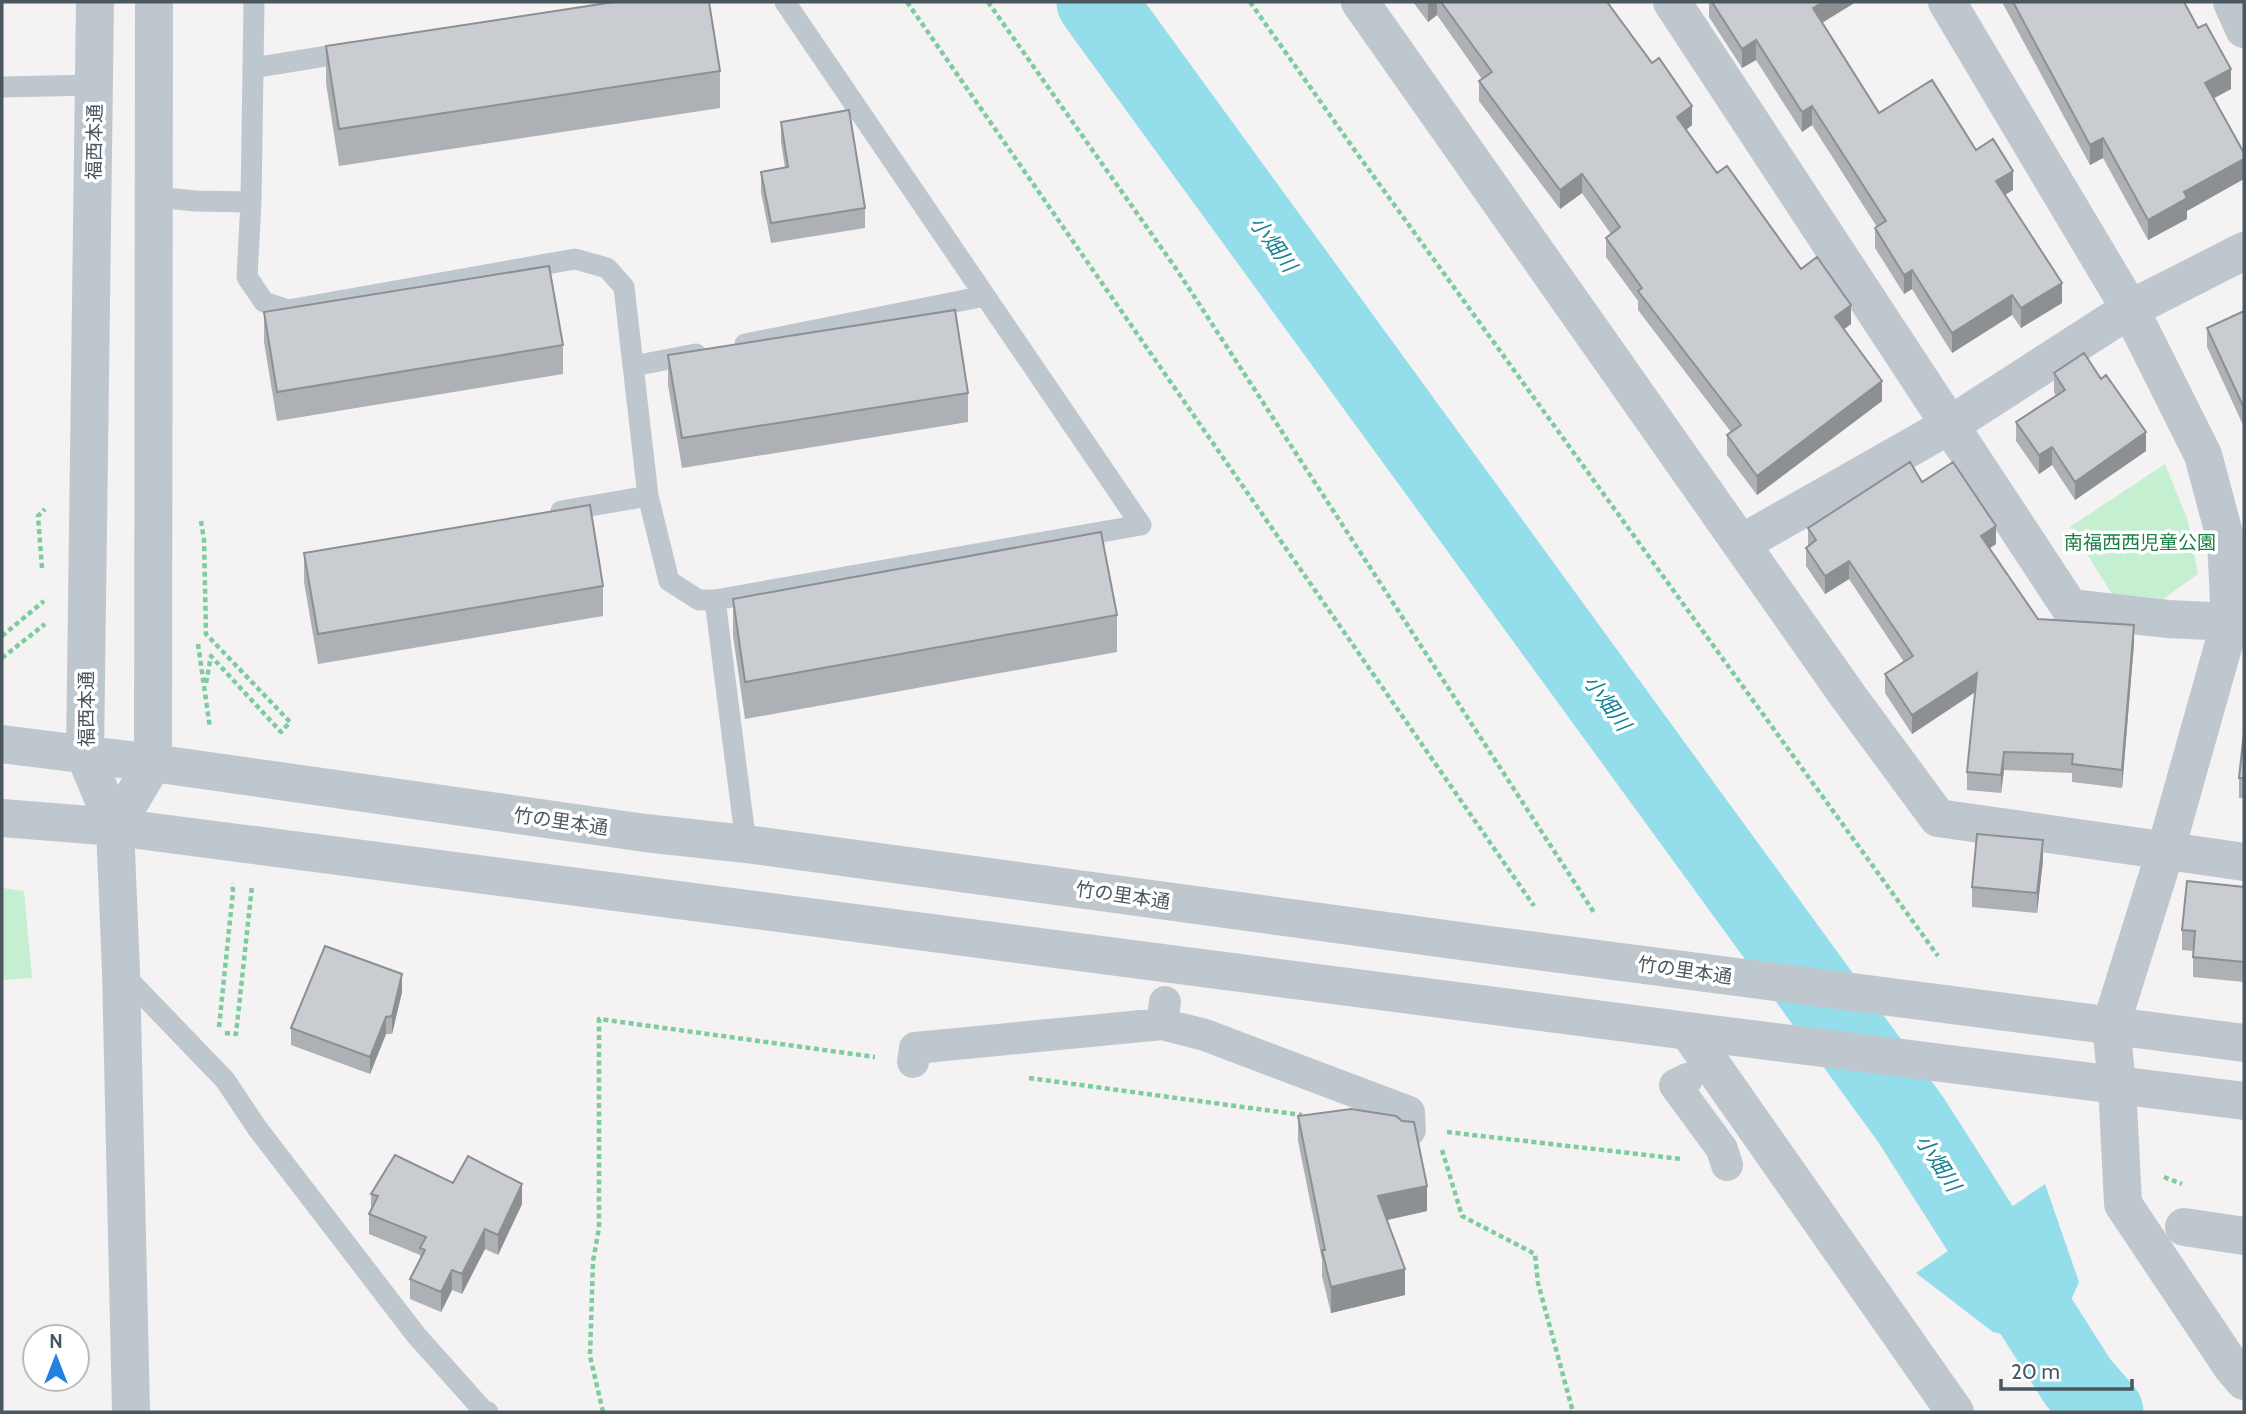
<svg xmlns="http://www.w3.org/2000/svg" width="2246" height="1414" viewBox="0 0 2246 1414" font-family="Cabin,'Noto Sans JP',sans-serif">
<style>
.green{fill:#c4efd1}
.water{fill:#93deea}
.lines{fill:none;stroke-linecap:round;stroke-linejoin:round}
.river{stroke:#93deea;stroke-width:79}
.path{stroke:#7ccc9e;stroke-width:4.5;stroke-dasharray:5 3.5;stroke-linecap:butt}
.service{stroke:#bec7ce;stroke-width:21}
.pedestrian{stroke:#bec7ce;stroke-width:32}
.minor{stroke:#bec7ce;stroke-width:38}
.tertiary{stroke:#bec7ce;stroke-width:38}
.wall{fill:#adb0b4}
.shaded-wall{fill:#8d9092}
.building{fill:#c9cdd1;stroke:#8d9092;stroke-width:2}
.labels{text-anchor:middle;stroke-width:7;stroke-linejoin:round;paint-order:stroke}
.street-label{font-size:19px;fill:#4a575f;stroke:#fff}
.park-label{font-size:19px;fill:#1c8045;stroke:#fff}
.water-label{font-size:21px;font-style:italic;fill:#128293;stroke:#fff}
</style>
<rect width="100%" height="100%" fill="#f4f2f2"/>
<path class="green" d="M 2165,464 L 2188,521 L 2198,574 L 2163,599 L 2112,594 L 2070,527 Z
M 2,888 L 24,891 L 32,978 L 2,980 Z"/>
<path class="water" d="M 2045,1184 L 2079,1282 L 2056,1334 L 2115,1412 L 2089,1412 L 2046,1345 L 1993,1332 L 1916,1273 Z"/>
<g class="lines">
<path class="river" d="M 1096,2 L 1911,1120 L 2078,1382 L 2104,1412"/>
<path class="path" d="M 907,2 L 1534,906
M 988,2 L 1177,270 L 1595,914
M 1250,2 L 1356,152 L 1938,956
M 201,521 L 204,540 L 206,634 L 290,722 L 281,732 L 211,656 L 206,683
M 42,568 L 38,516 L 45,509
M 2,636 L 44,601
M 198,644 L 210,728
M 2,658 L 45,624
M 219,1027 L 233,891 L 232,883
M 225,1033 L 236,1034 L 252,886
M 1029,1078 L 1302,1115
M 1447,1132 L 1681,1159
M 1442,1150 L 1462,1216 L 1535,1254 L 1538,1283 L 1573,1412
M 2164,1177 L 2182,1184
M 603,1412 L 590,1356 L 593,1261 L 599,1228 L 599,1019 L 875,1057"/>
<path class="service" d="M 253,68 L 351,52
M 2,87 L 95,85
M 154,197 L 196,201 L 251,202 L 254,2
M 251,202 L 247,277 L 264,302 L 288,310 L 575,259 L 607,268 L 624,287 L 648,496 L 669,581 L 699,600 L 715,600 L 1141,525 L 785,2
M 745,344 L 985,296
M 633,366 L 696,354
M 561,511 L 648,496
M 715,600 L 746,844
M 122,973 L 225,1080 L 257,1128 L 416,1335 L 483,1410 L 488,1412"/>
<path class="pedestrian" d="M 1162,1024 L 1205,1035 L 1409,1112 L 1410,1130
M 913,1062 L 915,1048 L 1162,1024 L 1165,1002
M 1687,1079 L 1675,1085 L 1722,1149 L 1727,1165"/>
<path class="minor" d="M 1360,2 L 1848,696 L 1938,818 L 2244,862
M 1672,2 L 2070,608 L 2168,619 L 2230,622
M 1947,2 L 2130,309 L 2203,455 L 2226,541 L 2230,622 L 2166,849 L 2111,1025 L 2117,1084
M 2232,2 L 2244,29
M 1742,543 L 1950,425 L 2130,309 L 2244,251
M 2184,1227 L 2244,1236"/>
<path class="tertiary" d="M 95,2 L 85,755 L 115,827 L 121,971 L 131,1412
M 2,744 L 153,763 L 645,833 L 746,844 L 1490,945 L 2244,1043
M 2,818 L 115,827 L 1688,1031 L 2244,1101
M 115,827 L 153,763 L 154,2
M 1688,1031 L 1955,1412
M 2117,1084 L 2123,1204 L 2232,1367 L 2244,1381"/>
</g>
<path class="wall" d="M 1413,2 L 1607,2 L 1692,125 L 1686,130 L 1717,173 L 1851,324 L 1844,329 L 1882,401 L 1757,495 L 1727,455 L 1727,435 L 1731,432 L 1638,310 L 1638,301 L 1606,257 L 1606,238 L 1611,234 L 1582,193 L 1560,209 L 1479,101 L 1479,81 L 1482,79 L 1437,15 L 1428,22 Z
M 1709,2 L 1856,2 L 1822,23 L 1879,113 L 1976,150 L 2013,190 L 2005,195 L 2062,303 L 2021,328 L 2012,315 L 1952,353 L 1912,289 L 1904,294 L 1875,248 L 1875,228 L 1877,227 L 1812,125 L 1802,132 L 1756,60 L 1742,68 L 1709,17 Z
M 2002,2 L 2184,2 L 2231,89 L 2214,98 L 2187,211 L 2187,219 L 2148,240 L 2103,158 L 2090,165 Z
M 326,46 L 720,71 L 720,108 L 339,166 L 326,83 Z
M 781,122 L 865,208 L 865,228 L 771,243 L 761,192 L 761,172 L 785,168 L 781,142 Z
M 2244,311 L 2244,427 L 2207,347 L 2207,328 Z
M 264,312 L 563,345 L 563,374 L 277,421 L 264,342 Z
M 668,355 L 968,393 L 968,422 L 682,468 L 668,385 Z
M 2054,373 L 2146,451 L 2075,500 L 2052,465 L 2039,474 L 2016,441 L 2016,422 L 2056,396 L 2054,392 Z
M 1922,482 L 1996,544 L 1990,548 L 2038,619 L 2134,643 L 2122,788 L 2072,782 L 2072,773 L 2004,770 L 2001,793 L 1967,790 L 1967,772 L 1975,692 L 1912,734 L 1885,693 L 1885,674 L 1904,662 L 1849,579 L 1825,594 L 1806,566 L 1806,548 L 1808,546 L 1808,528 Z
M 304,553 L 603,586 L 603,616 L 318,664 L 304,582 Z
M 733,599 L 1117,615 L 1117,652 L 745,719 L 733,636 Z
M 2244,732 L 2244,798 L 2239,798 L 2239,778 Z
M 2043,860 L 2037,913 L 1972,907 L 1972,887 Z
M 2244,887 L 2244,982 L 2193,977 L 2193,951 L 2182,950 L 2182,930 Z
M 402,992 L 392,1034 L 386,1034 L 370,1074 L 291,1045 L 291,1028 Z
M 1298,1116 L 1427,1211 L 1387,1220 L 1405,1295 L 1331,1313 L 1322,1276 L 1322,1260 L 1298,1141 Z
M 453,1183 L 522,1204 L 498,1255 L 485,1249 L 462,1294 L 452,1290 L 441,1312 L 410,1299 L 410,1279 L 420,1260 L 420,1255 L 369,1234 L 369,1214 L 371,1210 L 371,1194 Z"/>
<path class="shaded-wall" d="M 1428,2 L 1437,2 L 1437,15 L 1428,22 Z
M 1824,2 L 1856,2 L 1813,28 L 1813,8 Z
M 1756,40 L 1756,60 L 1742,68 L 1742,49 Z
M 2231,69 L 2231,89 L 2205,103 L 2205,83 Z
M 1692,106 L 1692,125 L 1677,137 L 1677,117 Z
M 1812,106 L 1812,125 L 1802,132 L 1802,112 Z
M 2103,138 L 2103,158 L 2090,165 L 2090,145 Z
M 2244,159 L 2244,179 L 2187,211 L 2187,219 L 2148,240 L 2148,220 L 2184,192 Z
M 2013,171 L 2013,190 L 1996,200 L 1996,181 Z
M 1582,174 L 1582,193 L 1560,209 L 1560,190 Z
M 1912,270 L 1912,289 L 1904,294 L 1904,275 Z
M 2062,283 L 2062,303 L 2021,328 L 2021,308 Z
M 2012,295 L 2012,315 L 1952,353 L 1952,333 Z
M 1851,305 L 1851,324 L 1835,336 L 1835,317 Z
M 1882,381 L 1882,401 L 1757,495 L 1757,476 Z
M 2146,432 L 2146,451 L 2075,500 L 2075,482 Z
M 2052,447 L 2052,465 L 2039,474 L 2039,455 Z
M 1996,526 L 1996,544 L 1981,554 L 1981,536 Z
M 1849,561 L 1849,579 L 1825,594 L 1825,576 Z
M 2134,625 L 2134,643 L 2122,788 L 2122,770 Z
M 1977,673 L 1977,691 L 1912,734 L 1912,715 Z
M 2004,752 L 2004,770 L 2001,793 L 2001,775 Z
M 2043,840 L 2043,860 L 2037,913 L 2037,893 Z
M 402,974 L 402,992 L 392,1034 L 392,1016 Z
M 386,1017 L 386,1034 L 370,1074 L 370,1057 Z
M 522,1184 L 522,1204 L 498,1255 L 498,1235 Z
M 1427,1186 L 1427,1211 L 1378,1222 L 1378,1196 Z
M 485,1229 L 485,1249 L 462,1294 L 462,1274 Z
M 1405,1269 L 1405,1295 L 1331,1313 L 1331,1287 Z
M 452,1270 L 452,1290 L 441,1312 L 441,1292 Z"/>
<path class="building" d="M 614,2 L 709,2 L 720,71 L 339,129 L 326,46 Z
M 1441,2 L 1607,2 L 1652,63 L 1659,58 L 1692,106 L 1677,117 L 1717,173 L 1727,166 L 1801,269 L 1817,257 L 1851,305 L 1835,317 L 1882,381 L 1757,476 L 1727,435 L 1741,425 L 1638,291 L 1642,288 L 1606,238 L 1620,227 L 1582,174 L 1560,190 L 1479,81 L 1492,72 Z
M 1712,2 L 1824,2 L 1813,8 L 1879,113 L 1932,80 L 1976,150 L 1993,139 L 2013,171 L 1996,181 L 2062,283 L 2021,308 L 2012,295 L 1952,333 L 1912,270 L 1904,275 L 1875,228 L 1886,221 L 1812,106 L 1802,112 L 1756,40 L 1742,49 Z
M 2013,2 L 2184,2 L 2198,28 L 2206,24 L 2231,69 L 2205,83 L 2244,153 L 2244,159 L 2184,192 L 2187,198 L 2148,220 L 2103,138 L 2090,145 Z
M 849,110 L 865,208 L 771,223 L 761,172 L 788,167 L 781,122 Z
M 549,266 L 563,345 L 277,392 L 264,312 Z
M 955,310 L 968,393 L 682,438 L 668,355 Z
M 2244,311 L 2244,408 L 2207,328 Z
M 2084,353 L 2101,379 L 2106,375 L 2146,432 L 2075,482 L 2052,447 L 2039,455 L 2016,422 L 2065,390 L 2054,373 Z
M 1910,462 L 1922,482 L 1953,462 L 1996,526 L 1981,536 L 2038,619 L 2134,625 L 2122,770 L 2072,764 L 2073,754 L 2004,752 L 2001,775 L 1967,772 L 1977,673 L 1912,715 L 1885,674 L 1913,656 L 1849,561 L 1825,576 L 1806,548 L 1816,540 L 1808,528 Z
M 590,505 L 603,586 L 318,634 L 304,553 Z
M 1101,532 L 1117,615 L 745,682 L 733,599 Z
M 2244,732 L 2244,778 L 2239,778 Z
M 1977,834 L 2043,840 L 2037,893 L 1972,887 Z
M 2187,881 L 2244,887 L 2244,962 L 2193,957 L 2195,931 L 2182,930 Z
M 325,946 L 402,974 L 392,1016 L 386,1017 L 370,1057 L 291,1028 Z
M 1351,1109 L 1396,1116 L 1402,1121 L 1414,1122 L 1427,1186 L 1378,1196 L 1405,1269 L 1331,1287 L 1322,1250 L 1325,1250 L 1298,1116 Z
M 395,1155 L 453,1183 L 468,1156 L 522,1184 L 498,1235 L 485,1229 L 462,1274 L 452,1270 L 441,1292 L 410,1279 L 425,1250 L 420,1248 L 426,1237 L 369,1214 L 378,1196 L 371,1194 Z"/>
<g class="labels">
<g class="street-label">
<text transform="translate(94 142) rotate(-89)" y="7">福西本通</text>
<text transform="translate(86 709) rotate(-90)" y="7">福西本通</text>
<text transform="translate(561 821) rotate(8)" y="7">竹の里本通</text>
<text transform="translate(1123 895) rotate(8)" y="7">竹の里本通</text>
<text transform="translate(1685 970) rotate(8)" y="7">竹の里本通</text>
</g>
<g class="park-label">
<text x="2140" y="549">南福西西児童公園</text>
</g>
<g class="water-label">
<text transform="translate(1273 244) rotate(54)" y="7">小畑川</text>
<text transform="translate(1607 703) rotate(54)" y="7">小畑川</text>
<text transform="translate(1938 1163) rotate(57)" y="7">小畑川</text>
</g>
</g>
<rect width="2246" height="1414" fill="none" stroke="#4a575f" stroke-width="7"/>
<g transform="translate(56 1358)"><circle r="33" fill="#ffffff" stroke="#b7bcbf" stroke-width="2"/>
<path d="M0-5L12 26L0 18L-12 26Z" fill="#2183df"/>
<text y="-10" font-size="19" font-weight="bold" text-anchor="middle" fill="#4a575f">N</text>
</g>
<path d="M2001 1379v10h131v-10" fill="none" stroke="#4a575f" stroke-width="3.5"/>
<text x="2011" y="1379" font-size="21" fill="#4a575f" stroke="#ffffff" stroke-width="5" paint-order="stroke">20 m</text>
</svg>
